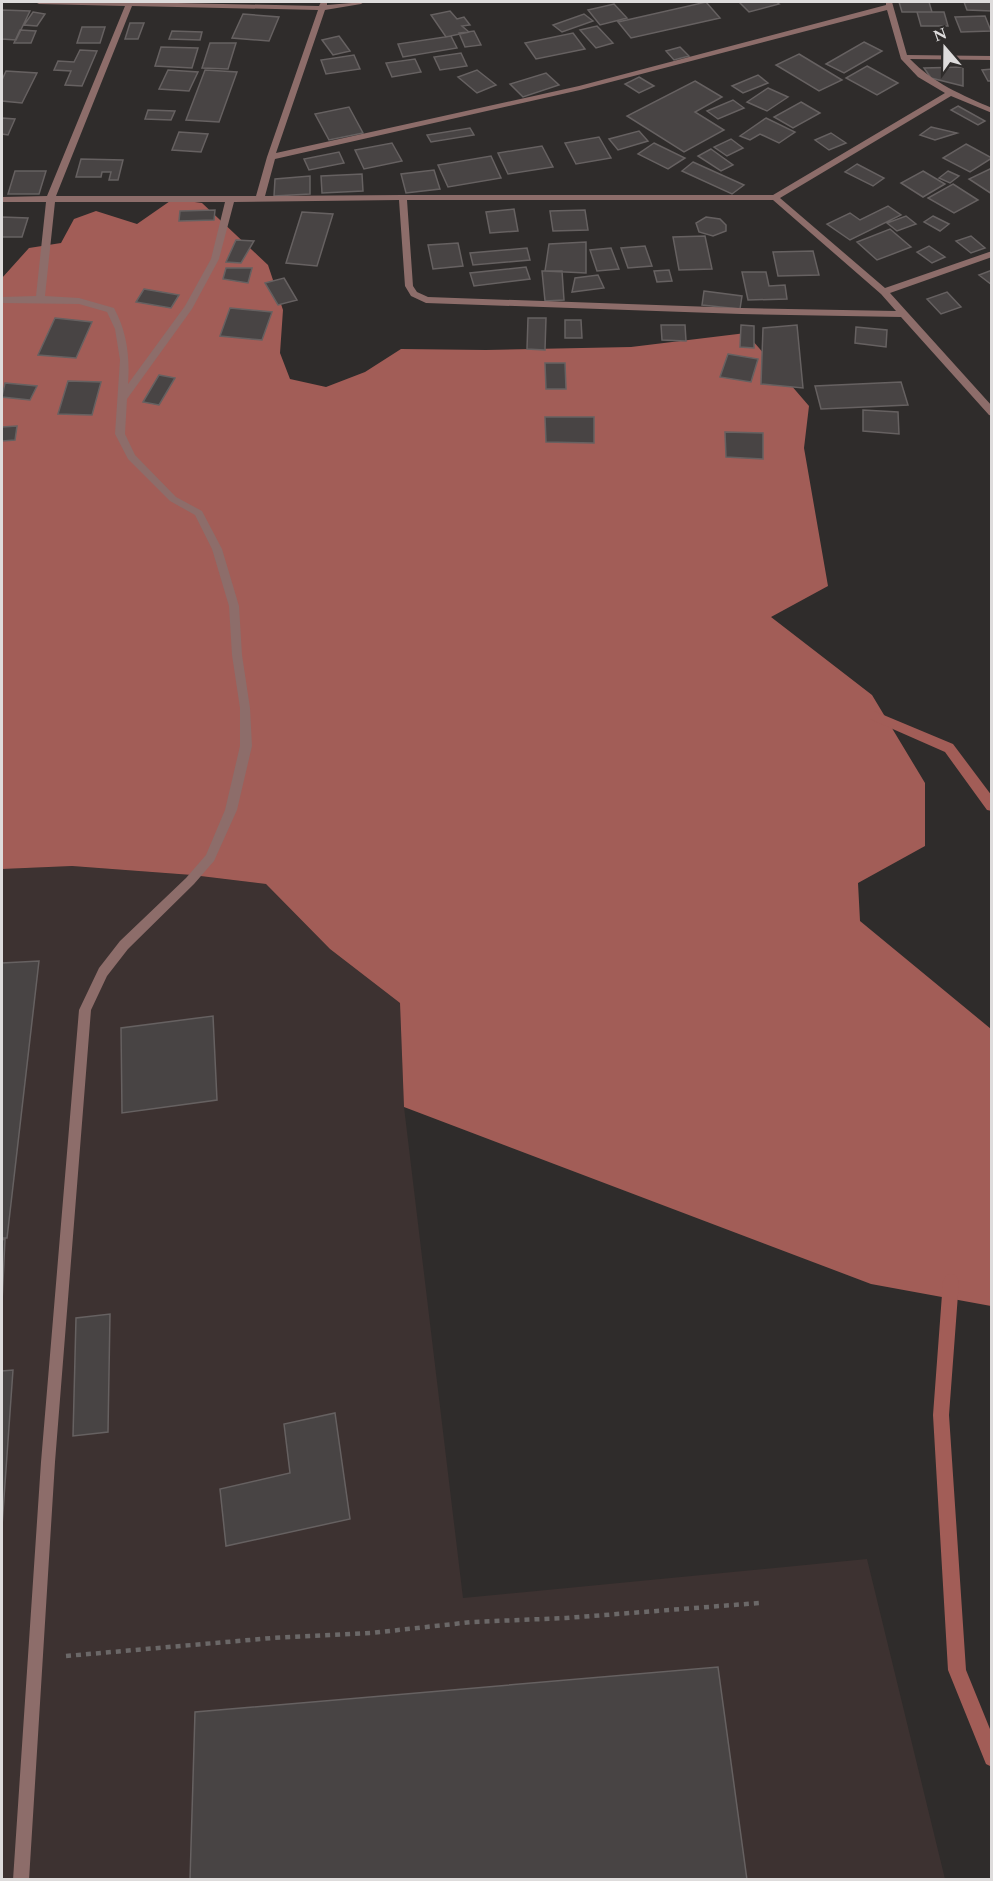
<svg xmlns="http://www.w3.org/2000/svg" width="993" height="1881" viewBox="0 0 993 1881" font-family="Spectral,serif">
<style>
.built{fill:#3d3231}
.water{fill:#a25d57}
.lines{fill:none;stroke-linecap:round;stroke-linejoin:round}
.stream{fill:#a25d57;fill-rule:evenodd}
.building{fill:#484444;stroke:#666161;stroke-width:1.5}
.path{stroke:#6b6868;stroke-width:4.5;stroke-dasharray:5 5;stroke-linecap:butt}
.minor{fill:#8d6d6a;fill-rule:evenodd}
</style>
<rect width="100%" height="100%" fill="#2f2c2b"/>
<path class="built" d="M 72,866 L 192,875 L 266,884 L 330,949 L 400,1003 L 404,1107 L 463,1598 L 867,1559 L 945,1879 L 2,1879 L 2,869 Z"/>
<path class="water" d="M 173,199 L 202,203 L 268,265 L 283,310 L 280,353 L 290,379 L 326,387 L 365,372 L 401,349 L 486,350 L 631,347 L 746,333 L 809,406 L 804,448 L 828,586 L 771,617 L 872,695 L 925,783 L 925,846 L 858,883 L 860,921 L 991,1029 L 991,1306 L 871,1284 L 404,1107 L 400,1003 L 330,949 L 266,884 L 192,875 L 72,866 L 2,869 L 2,278 L 29,248 L 61,243 L 74,219 L 96,211 L 137,224 Z"/>
<g class="lines">
<path class="stream" d="M 874,711 L 953,744 L 992,796 L 992,811 L 987,810 L 945,752 L 870,719 L 868,716 L 870,713 Z
M 951,1273 L 956,1276 L 959,1281 L 949,1415 L 966,1670 L 992,1734 L 992,1767 L 986,1764 L 948,1670 L 933,1415 L 943,1281 L 946,1276 Z"/>
</g>
<path class="building" d="M 706,2 L 720,18 L 631,38 L 618,22 Z
M 739,2 L 776,2 L 779,4 L 749,12 Z
M 899,2 L 929,2 L 932,12 L 902,12 Z
M 964,2 L 992,2 L 992,11 L 967,10 Z
M 614,4 L 627,18 L 600,25 L 588,10 Z
M 2,10 L 30,11 L 16,40 L 2,39 Z
M 450,11 L 457,19 L 464,17 L 470,25 L 462,26 L 469,32 L 446,37 L 431,15 Z
M 33,12 L 45,14 L 37,26 L 24,25 Z
M 917,12 L 944,12 L 948,26 L 921,26 Z
M 243,14 L 279,17 L 269,41 L 232,38 Z
M 584,14 L 593,21 L 562,32 L 553,25 Z
M 985,16 L 991,31 L 961,32 L 955,17 Z
M 130,23 L 144,23 L 138,39 L 125,39 Z
M 597,26 L 613,43 L 596,48 L 580,30 Z
M 82,27 L 105,27 L 100,43 L 77,43 Z
M 20,30 L 36,31 L 31,43 L 14,43 Z
M 172,31 L 202,32 L 200,40 L 169,39 Z
M 474,31 L 481,45 L 465,47 L 459,33 Z
M 573,33 L 585,49 L 536,59 L 525,43 Z
M 339,36 L 350,51 L 333,55 L 322,40 Z
M 451,36 L 457,48 L 403,57 L 398,44 Z
M 864,42 L 882,51 L 844,73 L 826,64 Z
M 210,43 L 236,43 L 228,69 L 202,68 Z
M 161,47 L 198,48 L 192,68 L 155,66 Z
M 680,47 L 689,56 L 674,60 L 666,51 Z
M 80,50 L 97,51 L 82,86 L 65,85 L 71,71 L 54,70 L 58,61 L 74,62 Z
M 461,53 L 467,66 L 440,70 L 434,57 Z
M 799,54 L 842,80 L 819,91 L 776,65 Z
M 354,55 L 360,69 L 326,74 L 321,60 Z
M 415,59 L 421,72 L 392,77 L 386,63 Z
M 867,66 L 898,83 L 877,95 L 846,78 Z
M 963,67 L 963,86 L 931,78 L 924,68 Z
M 992,69 L 992,81 L 988,81 L 982,70 Z
M 168,70 L 198,72 L 189,91 L 159,89 Z
M 205,70 L 237,72 L 219,122 L 186,120 Z
M 477,70 L 496,85 L 477,93 L 458,77 Z
M 6,71 L 37,73 L 22,103 L 2,101 L 2,80 Z
M 546,73 L 559,85 L 523,97 L 510,84 Z
M 758,75 L 768,83 L 743,93 L 732,86 Z
M 639,77 L 654,86 L 639,93 L 625,84 Z
M 695,81 L 722,97 L 695,112 L 724,130 L 684,152 L 627,116 Z
M 768,88 L 788,97 L 767,111 L 747,102 Z
M 733,100 L 744,108 L 718,119 L 707,111 Z
M 801,102 L 820,113 L 793,128 L 774,117 Z
M 958,106 L 985,121 L 978,125 L 951,110 Z
M 349,107 L 363,133 L 329,140 L 315,114 Z
M 148,110 L 175,111 L 171,120 L 145,119 Z
M 2,118 L 15,119 L 8,135 L 2,134 Z
M 766,118 L 795,132 L 779,143 L 760,134 L 750,140 L 740,136 Z
M 931,127 L 957,133 L 935,140 L 920,135 Z
M 470,128 L 474,135 L 431,142 L 427,135 Z
M 639,131 L 648,141 L 618,150 L 609,139 Z
M 179,132 L 208,134 L 201,152 L 172,150 Z
M 831,133 L 846,143 L 829,150 L 815,140 Z
M 599,137 L 611,158 L 576,164 L 565,143 Z
M 731,139 L 743,148 L 727,156 L 714,147 Z
M 392,143 L 402,161 L 364,169 L 355,150 Z
M 654,143 L 685,158 L 668,169 L 638,154 Z
M 966,144 L 992,158 L 970,172 L 943,158 Z
M 542,146 L 553,167 L 508,174 L 498,153 Z
M 711,149 L 733,165 L 721,171 L 698,156 Z
M 339,152 L 344,163 L 309,170 L 304,159 Z
M 491,156 L 501,178 L 448,187 L 438,165 Z
M 81,159 L 123,160 L 118,180 L 109,180 L 111,172 L 102,172 L 101,177 L 76,177 Z
M 693,162 L 744,185 L 732,194 L 682,171 Z
M 857,164 L 884,178 L 873,186 L 845,172 Z
M 992,168 L 992,194 L 969,179 Z
M 434,170 L 440,189 L 406,193 L 401,174 Z
M 15,171 L 46,171 L 39,194 L 8,194 Z
M 923,171 L 945,184 L 923,197 L 901,183 Z
M 948,171 L 959,176 L 950,183 L 939,178 Z
M 362,174 L 363,191 L 322,193 L 321,176 Z
M 310,176 L 310,194 L 274,196 L 275,179 Z
M 953,184 L 978,200 L 954,213 L 928,198 Z
M 888,206 L 901,215 L 850,240 L 827,224 L 850,213 L 860,220 Z
M 514,209 L 518,231 L 490,233 L 486,212 Z
M 215,210 L 214,220 L 179,221 L 180,211 Z
M 585,210 L 588,230 L 553,231 L 550,211 Z
M 302,212 L 333,214 L 317,266 L 286,263 Z
M 906,216 L 916,224 L 897,231 L 887,223 Z
M 933,216 L 949,224 L 940,231 L 924,222 Z
M 2,217 L 28,218 L 22,237 L 2,237 Z
M 706,217 L 720,219 L 726,225 L 726,231 L 713,236 L 699,232 L 696,223 Z
M 890,229 L 911,247 L 877,260 L 857,242 Z
M 705,236 L 712,269 L 679,270 L 673,237 Z
M 971,236 L 985,248 L 971,253 L 956,241 Z
M 236,240 L 254,241 L 241,263 L 226,262 Z
M 586,242 L 586,273 L 545,271 L 549,244 Z
M 458,243 L 463,266 L 433,269 L 428,245 Z
M 645,246 L 652,266 L 628,268 L 621,248 Z
M 929,246 L 945,257 L 932,263 L 917,252 Z
M 527,248 L 530,260 L 473,265 L 470,253 Z
M 611,248 L 619,269 L 597,271 L 590,250 Z
M 813,251 L 819,275 L 778,276 L 773,252 Z
M 526,267 L 530,279 L 474,286 L 470,273 Z
M 226,268 L 252,268 L 248,283 L 223,279 Z
M 669,270 L 672,281 L 657,282 L 654,271 Z
M 992,270 L 992,285 L 979,275 Z
M 542,271 L 562,271 L 564,300 L 545,301 Z
M 742,272 L 766,272 L 769,286 L 785,285 L 787,299 L 748,300 Z
M 598,275 L 604,288 L 572,292 L 575,278 Z
M 284,278 L 297,300 L 278,305 L 265,283 Z
M 144,289 L 179,295 L 171,308 L 136,302 Z
M 704,291 L 742,296 L 740,309 L 702,305 Z
M 947,292 L 961,307 L 941,314 L 927,299 Z
M 230,308 L 272,312 L 262,340 L 220,336 Z
M 55,318 L 92,322 L 76,358 L 38,355 Z
M 528,318 L 546,318 L 545,350 L 527,349 Z
M 565,320 L 581,320 L 582,338 L 565,338 Z
M 661,325 L 685,325 L 686,341 L 662,340 Z
M 741,325 L 754,326 L 754,348 L 740,347 Z
M 797,325 L 803,388 L 761,384 L 763,328 Z
M 856,327 L 887,330 L 886,347 L 855,343 Z
M 728,354 L 758,359 L 751,382 L 720,377 Z
M 545,363 L 565,363 L 566,389 L 546,389 Z
M 159,375 L 175,378 L 159,405 L 143,402 Z
M 68,381 L 101,382 L 92,415 L 58,414 Z
M 901,382 L 908,405 L 821,409 L 815,386 Z
M 5,383 L 37,386 L 30,400 L 2,397 Z
M 863,410 L 898,412 L 899,434 L 863,431 Z
M 545,417 L 594,417 L 594,443 L 546,442 Z
M 17,426 L 15,440 L 2,441 L 2,427 Z
M 725,432 L 763,433 L 763,459 L 726,457 Z
M 39,961 L 7,1238 L 2,1238 L 2,963 Z
M 213,1016 L 217,1100 L 122,1113 L 121,1028 Z
M 5,1239 L 2,1302 L 2,1240 Z
M 110,1314 L 108,1432 L 73,1436 L 76,1318 Z
M 13,1370 L 2,1526 L 2,1371 Z
M 335,1413 L 350,1519 L 226,1546 L 220,1489 L 290,1473 L 284,1424 Z
M 718,1667 L 747,1880 L 190,1880 L 195,1712 Z"/>
<g class="lines">
<path class="path" d="M 66,1656 L 272,1638 L 371,1633 L 472,1622 L 566,1618 L 759,1603"/>
<path class="minor" d="M 35,2 L 133,2 L 319,6 L 321,2 L 327,2 L 327,5 L 364,2 L 361,4 L 325,10 L 276,153 L 579,86 L 886,5 L 886,2 L 892,2 L 907,55 L 992,56 L 992,60 L 910,59 C 933,83 962,95 992,108 L 992,113 L 951,96 L 780,198 L 885,288 L 992,251 L 992,257 L 890,293 L 992,406 L 992,416 L 989,415 L 901,317 L 741,314 L 426,303 L 411,296 L 405,286 L 399,200 L 234,202 L 219,259 L 192,309 L 127,399 L 125,434 L 135,455 L 176,497 L 202,511 L 222,549 L 239,606 L 242,655 L 250,708 L 252,746 L 237,810 L 214,861 L 194,884 L 128,949 L 107,976 L 91,1010 L 55,1462 L 29,1880 L 13,1880 L 41,1462 L 79,1010 L 99,968 L 120,941 L 186,878 L 206,855 L 225,810 L 240,746 L 240,708 L 232,655 L 229,606 L 212,549 L 195,515 L 170,501 L 128,459 L 115,434 L 120,360 L 115,329 L 107,312 L 79,304 L 2,303 L 2,297 L 36,296 L 46,202 L 2,202 L 2,197 L 47,196 L 125,6 L 39,4 ZM 132,6 L 318,10 L 267,157 L 256,196 L 56,196 ZM 887,10 L 901,59 L 918,77 L 945,93 L 773,195 L 403,195 L 265,196 L 275,159 L 580,90 ZM 407,200 L 773,200 L 881,294 L 896,311 L 741,308 L 428,297 L 417,292 L 413,286 ZM 55,202 L 225,202 L 211,259 L 185,306 L 128,384 C 130,357 127,332 114,308 L 79,298 L 45,296 Z"/>
</g>
<rect width="993" height="1881" fill="none" stroke="#dedcdc" stroke-width="6"/>
<g transform="translate(945 48) rotate(340)" stroke="#2f2c2b" stroke-width="4.5" paint-order="stroke">
<path d="M0-4.5L10 22L0 15L-10 22Z" fill="#dedcdc"/>
<text y="-9" font-size="16" font-weight="bold" text-anchor="middle" fill="#dedcdc">N</text>
</g>
</svg>
